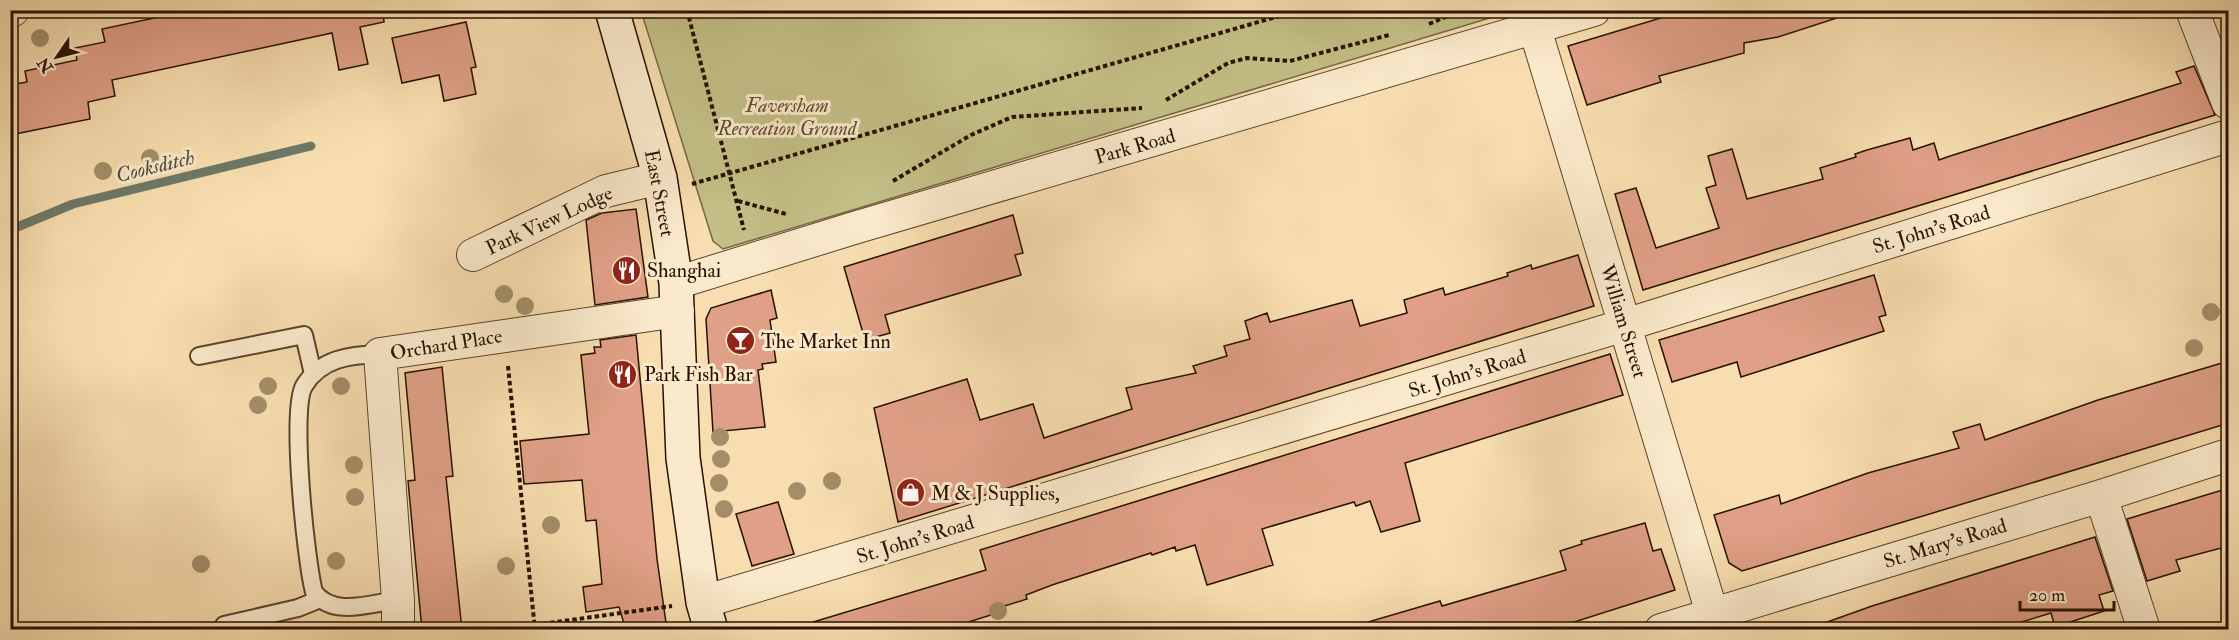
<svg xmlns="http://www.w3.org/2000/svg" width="2239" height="640" viewBox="0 0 2239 640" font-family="'IM FELL Double Pica',serif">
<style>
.green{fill:#c3bf86;stroke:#756843;stroke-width:1.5}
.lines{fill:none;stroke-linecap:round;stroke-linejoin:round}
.stream{stroke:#6e7867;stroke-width:9}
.building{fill:#e0a087;stroke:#271100;stroke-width:1.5}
.lane-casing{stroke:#5b442c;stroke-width:20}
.street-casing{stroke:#5b442c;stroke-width:34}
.secondary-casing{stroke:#271100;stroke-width:36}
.path{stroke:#271100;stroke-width:4;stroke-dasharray:4.5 3;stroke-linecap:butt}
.lane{stroke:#fae9cb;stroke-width:16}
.street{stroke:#fae9cb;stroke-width:32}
.secondary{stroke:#fae9cb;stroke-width:33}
.tree{fill:#a38e69}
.labels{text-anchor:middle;stroke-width:6;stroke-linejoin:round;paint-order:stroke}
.park-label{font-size:20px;font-style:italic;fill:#5e4e2f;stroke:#fae9cb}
.street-label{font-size:20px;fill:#271100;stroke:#fae9cb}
.poi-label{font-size:20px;fill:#271100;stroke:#fae9cb;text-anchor:start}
.water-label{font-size:21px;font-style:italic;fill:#504d3c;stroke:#fae9cb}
</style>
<rect width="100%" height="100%" fill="#f7ddaf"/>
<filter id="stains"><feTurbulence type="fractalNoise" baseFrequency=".00333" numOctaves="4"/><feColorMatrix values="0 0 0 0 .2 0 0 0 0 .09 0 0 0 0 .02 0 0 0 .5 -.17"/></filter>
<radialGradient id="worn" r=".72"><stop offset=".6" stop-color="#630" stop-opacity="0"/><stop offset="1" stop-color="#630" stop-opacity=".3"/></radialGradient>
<path class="green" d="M 641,11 L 641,10 L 1513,11 L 723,249 L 713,241 Z"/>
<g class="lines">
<path class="stream" d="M 10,230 L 73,204 L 311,146"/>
</g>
<path class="building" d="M 192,10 L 383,10 L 384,22 L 360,27 L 368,64 L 339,70 L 332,33 L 112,80 L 115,96 L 88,102 L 90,119 L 10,135 L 10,85 L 27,82 L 25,71 L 77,60 L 75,48 L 105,42 L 102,29 Z
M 1687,10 L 1842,10 L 1843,16 L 1778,37 L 1744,43 L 1744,53 L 1659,76 L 1661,82 L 1587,105 L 1568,46 Z
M 466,22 L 476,67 L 471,68 L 476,94 L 444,101 L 439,75 L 402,83 L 392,38 Z
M 2194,66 L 2215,115 L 1643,290 L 1615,194 L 1636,188 L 1656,248 L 1719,228 L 1706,188 L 1716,185 L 1708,156 L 1732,149 L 1747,199 L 1823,179 L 1820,168 L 1856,157 L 1855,154 L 1867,150 L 1910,138 L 1913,150 L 1934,143 L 1939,160 L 1947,157 L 2181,83 L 2176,72 Z
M 636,209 L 648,297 L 595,305 L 586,220 L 602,213 Z
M 1013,215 L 1023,253 L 1015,255 L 1021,275 L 885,315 L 890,333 L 865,340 L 844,267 Z
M 1578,255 L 1594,306 L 898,522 L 874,408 L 967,379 L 980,420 L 1033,404 L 1044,438 L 1132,409 L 1126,388 L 1196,373 L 1193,366 L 1227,356 L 1224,346 L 1250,339 L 1245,321 L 1267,313 L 1270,322 L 1352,300 L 1360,326 L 1407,313 L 1404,300 L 1443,288 L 1445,295 L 1508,276 L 1507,273 L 1531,265 L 1532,269 Z
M 1874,275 L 1886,315 L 1879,317 L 1884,331 L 1741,377 L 1737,362 L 1672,382 L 1659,340 Z
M 771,290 L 777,318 L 770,320 L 776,362 L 762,364 L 763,369 L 758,370 L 765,427 L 713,432 L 706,319 L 711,308 Z
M 636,335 L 657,559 L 667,630 L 626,630 L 619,607 L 586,612 L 583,587 L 602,584 L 596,520 L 586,521 L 582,480 L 524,484 L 520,441 L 589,434 L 581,355 L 595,353 L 594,347 L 601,347 L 600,340 Z
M 1610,354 L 1623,395 L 1405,463 L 1420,521 L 1381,532 L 1370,501 L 1356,506 L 1354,502 L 1262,529 L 1273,565 L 1207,585 L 1195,545 L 1176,551 L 1175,547 L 1152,555 L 1151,553 L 1052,585 L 1026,595 L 1027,599 L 992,610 L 994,614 L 943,630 L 814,630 L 813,622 L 986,570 L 980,550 Z
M 2222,363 L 2229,387 L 2229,423 L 1742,571 L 1729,563 L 1714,515 L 1779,495 L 1781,504 L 1868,473 L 1959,448 L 1953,432 L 1980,424 L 1985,440 L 2098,400 Z
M 442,367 L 453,476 L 446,477 L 462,630 L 422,630 L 408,481 L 415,480 L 405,373 Z
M 2229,488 L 2229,546 L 2176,560 L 2180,571 L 2147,581 L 2127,519 Z
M 778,502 L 794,554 L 752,566 L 736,514 Z
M 1645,523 L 1653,551 L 1661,549 L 1675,590 L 1549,630 L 1369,630 L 1368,622 L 1440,601 L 1442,606 L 1566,570 L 1560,551 L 1582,544 L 1581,541 Z
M 2095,537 L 2113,591 L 2099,595 L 2104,611 L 2055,627 L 2051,613 L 1995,630 L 1816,630 L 1816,626 L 1872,606 Z"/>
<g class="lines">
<defs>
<path id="lane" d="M 380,354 C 350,355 321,358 304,386 C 290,410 306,562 314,592 C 333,618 371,603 398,600
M 199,356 L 304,335 L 313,374
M 224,625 L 298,608 L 320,599"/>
<path id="street" d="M 2192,10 L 2228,103
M 10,11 L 13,10
M 1535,29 L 1712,613
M 473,255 L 606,191 L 660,178
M 676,283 L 854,228 L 1594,10
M 2101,496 L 2144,630
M 703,602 L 1625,325 L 2228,136
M 398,630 L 398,600 L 380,354 L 678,311
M 1661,630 L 2101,496 L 2228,455"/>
<path id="secondary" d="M 612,10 L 660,178 L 676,283 L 683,458 L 703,602 L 711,630"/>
</defs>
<use href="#lane" class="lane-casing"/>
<use href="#street" class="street-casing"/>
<use href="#secondary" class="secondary-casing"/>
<path class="path" d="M 687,10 L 744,230
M 1429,24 L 1450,15 L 1449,10
M 1166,100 L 1228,63 L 1247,58 L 1290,61 L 1389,35
M 893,181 L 971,135 L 1012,117 L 1142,108
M 692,184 L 1297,11
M 738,201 L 786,214
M 508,366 L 535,630
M 498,630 L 672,606"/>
<use href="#lane" class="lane"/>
<use href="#street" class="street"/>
<use href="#secondary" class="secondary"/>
</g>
<g class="tree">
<circle cx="40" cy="38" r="9"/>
<circle cx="150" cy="158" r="9"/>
<circle cx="103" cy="171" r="9"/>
<circle cx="504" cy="294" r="9"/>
<circle cx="525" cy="306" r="9"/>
<circle cx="2211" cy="312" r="9"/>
<circle cx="2194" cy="348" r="9"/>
<circle cx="268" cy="386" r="9"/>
<circle cx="341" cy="386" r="9"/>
<circle cx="258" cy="405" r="9"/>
<circle cx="720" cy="437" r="9"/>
<circle cx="721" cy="459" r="9"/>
<circle cx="354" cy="465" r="9"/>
<circle cx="832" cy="481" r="9"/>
<circle cx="719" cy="483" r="9"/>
<circle cx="797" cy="491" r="9"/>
<circle cx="355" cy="497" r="9"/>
<circle cx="724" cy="509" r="9"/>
<circle cx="551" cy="525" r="9"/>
<circle cx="336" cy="561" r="9"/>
<circle cx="201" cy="564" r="9"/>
<circle cx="506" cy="566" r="9"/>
<circle cx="998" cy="611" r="9"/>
</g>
<defs>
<symbol id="restaurant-disc" viewBox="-11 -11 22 22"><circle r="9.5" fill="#8f2418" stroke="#fae9cb"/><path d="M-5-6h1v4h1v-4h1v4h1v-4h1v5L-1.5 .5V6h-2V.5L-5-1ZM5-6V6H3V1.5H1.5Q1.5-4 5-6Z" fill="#fff"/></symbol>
<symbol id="bar-disc" viewBox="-11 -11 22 22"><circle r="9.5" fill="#8f2418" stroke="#fae9cb"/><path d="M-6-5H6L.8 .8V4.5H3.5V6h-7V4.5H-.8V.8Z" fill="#fff"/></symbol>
<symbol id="shop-disc" viewBox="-11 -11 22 22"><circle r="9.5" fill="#8f2418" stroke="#fae9cb"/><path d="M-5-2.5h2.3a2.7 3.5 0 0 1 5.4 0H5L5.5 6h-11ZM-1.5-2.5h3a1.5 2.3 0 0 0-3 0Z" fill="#fff"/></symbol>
</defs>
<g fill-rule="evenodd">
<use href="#restaurant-disc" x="610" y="254" width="33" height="33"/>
<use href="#bar-disc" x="724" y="324" width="33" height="33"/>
<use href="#restaurant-disc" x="606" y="358" width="33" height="33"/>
<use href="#shop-disc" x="894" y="476" width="33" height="33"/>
</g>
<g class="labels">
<g class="park-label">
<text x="787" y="112">Faversham<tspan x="787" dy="23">Recreation Ground</tspan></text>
</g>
<g class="street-label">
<text transform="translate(1135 146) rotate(-16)" y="7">Park Road</text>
<text transform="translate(660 193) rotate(79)" y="7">East Street</text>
<text transform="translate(549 220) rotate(-25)" y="7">Park View Lodge</text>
<text transform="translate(1931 229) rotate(-17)" y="7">St. John's Road</text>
<text transform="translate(1624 321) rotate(73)" y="7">William Street</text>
<text transform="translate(446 344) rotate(-9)" y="7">Orchard Place</text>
<text transform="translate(1467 373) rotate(-17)" y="7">St. John's Road</text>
<text transform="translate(915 539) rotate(-17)" y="7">St. John's Road</text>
<text transform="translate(1945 543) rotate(-17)" y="7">St. Mary's Road</text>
</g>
<g class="poi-label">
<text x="647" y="277">Shanghai</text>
<text x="761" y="348">The Market Inn</text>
<text x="644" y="381">Park Fish Bar</text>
<text x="931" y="500">M &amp; J Supplies,</text>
</g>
<g class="water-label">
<text transform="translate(155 166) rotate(-14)" y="7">Cooksditch</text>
</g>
</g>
<rect width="2239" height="640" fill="none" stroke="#f7ddaf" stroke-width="36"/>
<rect x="12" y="12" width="2215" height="616" fill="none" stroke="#271100" stroke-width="3"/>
<rect x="18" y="18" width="2203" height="604" fill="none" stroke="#271100" stroke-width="1.5"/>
<g transform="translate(57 57) rotate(235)" stroke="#fae9cb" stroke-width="4.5" paint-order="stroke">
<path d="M0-4.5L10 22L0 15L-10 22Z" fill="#271100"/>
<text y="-9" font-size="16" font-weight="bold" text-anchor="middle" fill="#271100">N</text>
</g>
<path d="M2020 601v9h94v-9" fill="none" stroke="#271100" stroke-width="3"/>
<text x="2029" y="601" font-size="18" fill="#271100" stroke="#fae9cb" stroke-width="4.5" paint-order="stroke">20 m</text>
<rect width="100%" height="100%" filter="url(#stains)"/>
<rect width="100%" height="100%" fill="url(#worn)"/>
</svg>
